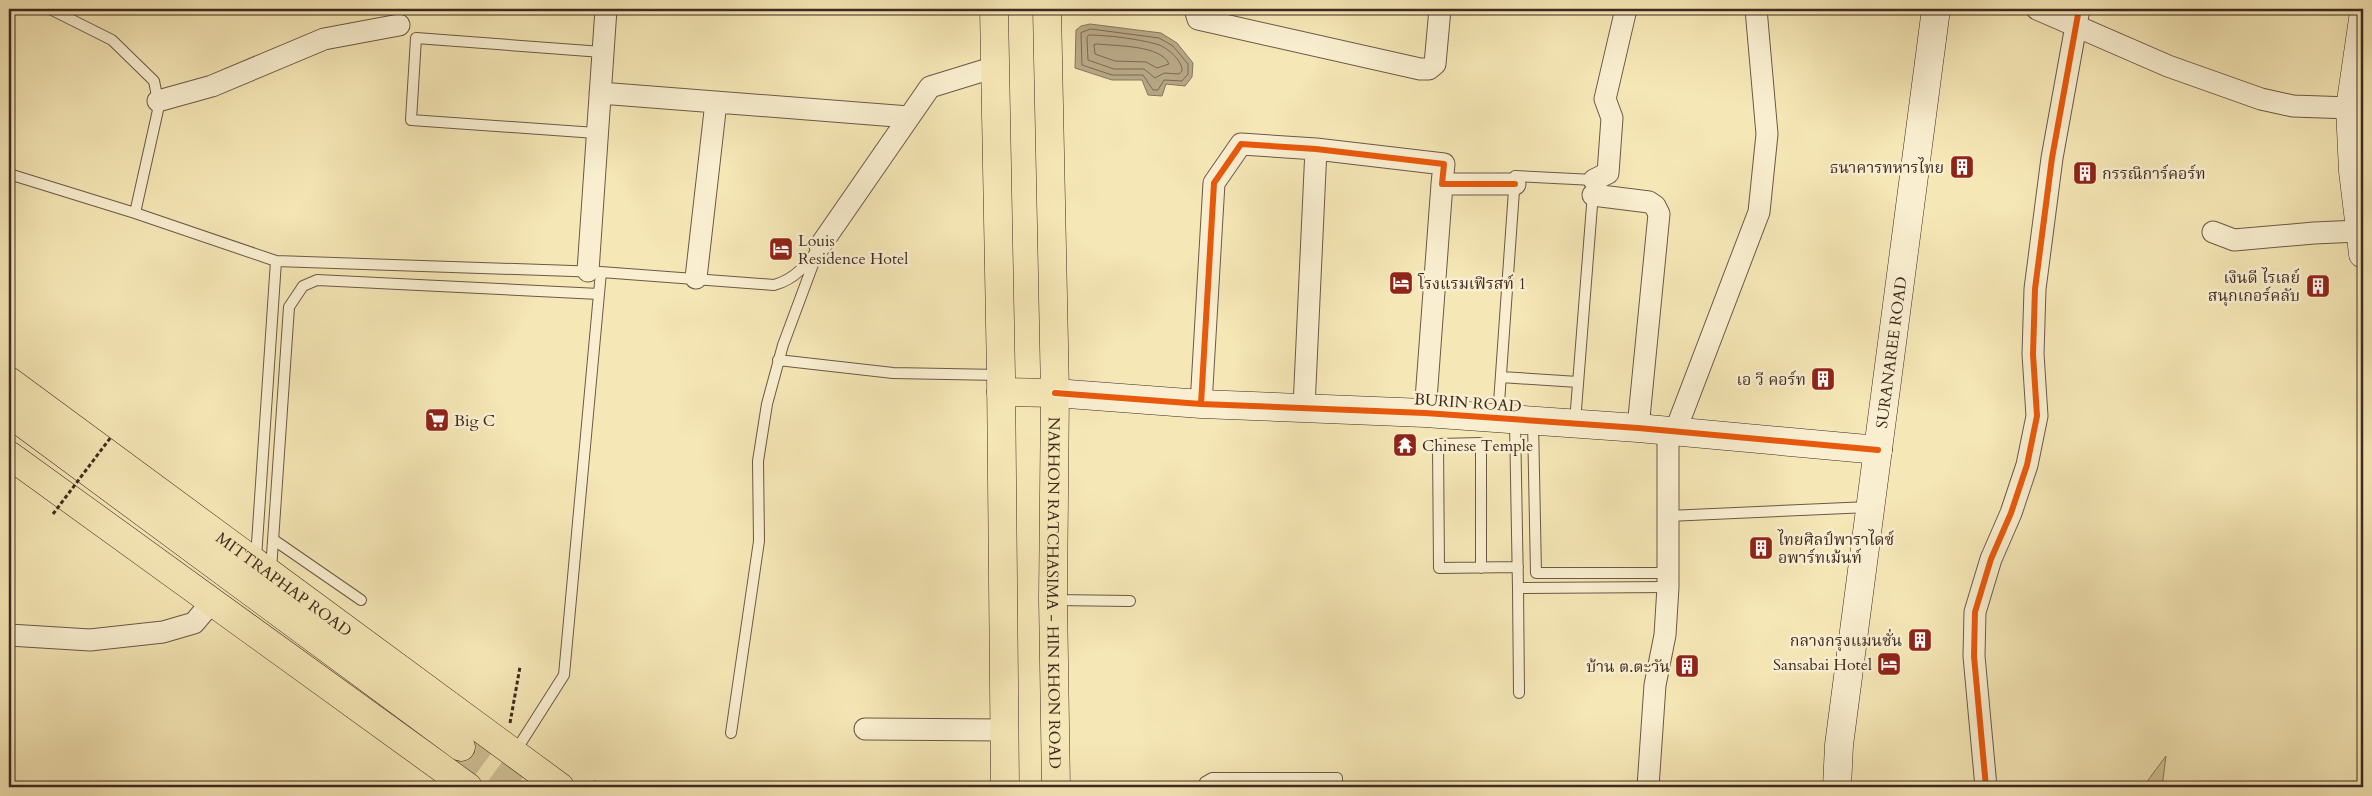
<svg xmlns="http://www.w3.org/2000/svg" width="2372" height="796" viewBox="0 0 2372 796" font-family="Cardo,'Noto Serif Thai',serif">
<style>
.green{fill:#d7c79d;stroke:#8a785f}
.water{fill:#b7a683;stroke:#87745c}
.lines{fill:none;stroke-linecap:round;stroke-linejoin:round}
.shore{stroke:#7a6852;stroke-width:1}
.highway-tunnel{stroke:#d1c198;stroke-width:28;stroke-dasharray:28 14;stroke-linecap:butt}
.lane-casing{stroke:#6c5846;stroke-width:12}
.street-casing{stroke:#6c5846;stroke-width:23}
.secondary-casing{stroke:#3e2921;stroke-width:29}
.primary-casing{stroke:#3e2921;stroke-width:29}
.highway-casing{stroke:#3e2921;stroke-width:29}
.path{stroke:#3e2921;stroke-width:3;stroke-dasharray:4 2.5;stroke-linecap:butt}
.lane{stroke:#f9efd0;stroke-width:10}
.street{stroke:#f9efd0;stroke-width:21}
.secondary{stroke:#f9efd0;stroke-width:28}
.primary{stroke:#f6e7b6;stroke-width:28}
.highway{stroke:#f6e7b6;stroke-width:28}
.path-bridge{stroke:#3e2921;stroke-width:3;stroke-dasharray:4 2.5;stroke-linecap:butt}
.cycleway-casing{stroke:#f9efd0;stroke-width:9}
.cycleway{stroke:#e8590c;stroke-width:6}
.labels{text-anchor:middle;stroke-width:5;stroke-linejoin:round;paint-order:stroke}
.poi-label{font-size:16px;fill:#3e2921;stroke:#f9efd0;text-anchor:end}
.street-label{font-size:16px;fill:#3e2921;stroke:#f9efd0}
</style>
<rect width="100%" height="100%" fill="#f6e7b6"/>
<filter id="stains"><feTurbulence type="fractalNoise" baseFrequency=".004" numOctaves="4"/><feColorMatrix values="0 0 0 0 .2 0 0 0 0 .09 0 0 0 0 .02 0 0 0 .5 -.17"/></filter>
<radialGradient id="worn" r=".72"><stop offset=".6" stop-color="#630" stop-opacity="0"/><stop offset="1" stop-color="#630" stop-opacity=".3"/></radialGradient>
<path class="green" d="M 2166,756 L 2162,787 L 2143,787 Z"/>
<path class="water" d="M 1090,24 L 1161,33 L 1177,43 L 1193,63 L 1192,77 L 1185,86 L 1166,84 L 1162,96 L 1148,95 L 1142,80 L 1112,80 L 1075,68 L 1076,30 L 1081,26 Z"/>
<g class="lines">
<path class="shore" d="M 1091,29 L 1159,38 L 1173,46 L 1188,64 L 1188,74 L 1182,81 L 1164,80 L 1158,90 L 1153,90 L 1143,75 L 1112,75 L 1082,65 L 1081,33 Z
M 1089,35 C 1108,35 1138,39 1156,44 C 1166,46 1183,61 1182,71 L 1179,74 L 1164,73 L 1155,78 L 1144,69 L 1114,69 L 1088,60 L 1087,38 Z
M 1097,44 C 1116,46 1161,45 1169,64 L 1157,68 L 1146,62 L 1115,61 L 1095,54 L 1094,45 Z"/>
<path class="highway-tunnel" d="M 461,747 L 516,787"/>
<defs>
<path id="lane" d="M 50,9 L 112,40 L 154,81 L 158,101 L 158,110 L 135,213 L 276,261
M 596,133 L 411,120 L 416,38 L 602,52
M 9,174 L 135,213
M 778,360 L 893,373 L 1000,375
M 1501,377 L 1578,382
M 1498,417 L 1515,176 L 1594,180 L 1575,422
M 1515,422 L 1518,588 L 1668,587
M 1533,422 L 1536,573 L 1668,573
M 1668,516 L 1869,507
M 274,540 L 361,600
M 256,558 L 276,261 L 601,272 L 774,285 C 796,279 807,264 820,246
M 1481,568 L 1481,443 L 1438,444 L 1439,568 L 1518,567
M 271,570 L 289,307 L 303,286 L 317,280 L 599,294
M 1518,588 L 1519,693
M 1054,600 L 1130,601
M 731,733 L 759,541 L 758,461 L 767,404 L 783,345 L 815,259
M 515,752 L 564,675 L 601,272
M 1203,787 L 1205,782 L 1212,778 L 1337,778 L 1337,787"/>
<path id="street" d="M 1195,9 L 1198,19 L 1420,69 L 1429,69 L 1435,64 L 1440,9
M 2037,9 L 2168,66 L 2261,99 L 2293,106 L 2350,108
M 600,93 L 909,117
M 158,101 L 212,86 L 324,39 L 399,25
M 1594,180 L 1608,173 L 1612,118 L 1605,99 L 1626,9
M 1593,195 L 1649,202 L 1655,206 L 1659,214 L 1638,428
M 2213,232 L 2234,240 L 2314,233 L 2359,231
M 820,246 L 930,87 L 995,67
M 588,271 L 606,9
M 696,278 L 716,102
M 1201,404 L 1214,183 L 1241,144 L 1316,149 L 1444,164 L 1442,184 L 1515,184
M 1304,407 L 1316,149
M 1425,413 L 1442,184
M 1675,432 L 1759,212 L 1767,134 L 1756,9
M 9,635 L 90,640 L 163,632 L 194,623 L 211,603
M 865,729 L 1004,730
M 1648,787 L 1655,685 L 1665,635 L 1668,587 L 1668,432
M 1986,787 L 1974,656 L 1975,612 L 1991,559 L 2011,513 L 2027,465 L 2037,416 L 2033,354 L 2035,289 L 2052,158 L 2079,9"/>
<g id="secondary">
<path d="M 2363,19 L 2350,108 L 2353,171 L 2363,254"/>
<path d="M 1055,393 L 1201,404 L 1425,413 L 1638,428 L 1878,450"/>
<path id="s1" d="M 1837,787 L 1839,745 L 1936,9"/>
</g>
<g id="primary">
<path d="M 994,9 L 1001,375 L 1005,787"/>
<path id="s2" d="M 1047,9 L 1055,393 L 1053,599 L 1056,787"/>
<path d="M 1001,392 L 1055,393"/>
</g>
<g id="highway">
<path id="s3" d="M 9,381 L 560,787"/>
<path d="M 9,413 L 461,747"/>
<path d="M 9,455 L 468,787"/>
</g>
</defs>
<use href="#lane" class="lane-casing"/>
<use href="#street" class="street-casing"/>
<use href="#secondary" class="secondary-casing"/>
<use href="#primary" class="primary-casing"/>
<use href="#highway" class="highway-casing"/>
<path class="path" d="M 510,723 L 520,667
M 581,782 L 589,787
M 589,787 L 595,782 L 603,787"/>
<use href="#lane" class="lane"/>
<use href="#street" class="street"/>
<use href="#secondary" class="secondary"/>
<use href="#primary" class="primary"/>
<use href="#highway" class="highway"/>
<path class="path-bridge" d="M 53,514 L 111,437"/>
<defs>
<path id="cycleway" d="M 1055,393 L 1201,404 L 1425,413 L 1638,428 L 1878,450
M 1201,404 L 1214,183 L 1241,144 L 1316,149 L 1444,164 L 1442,184 L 1515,184
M 1986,787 L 1974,656 L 1975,612 L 1991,559 L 2011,513 L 2027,465 L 2037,416 L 2033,354 L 2035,289 L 2052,158 L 2079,9"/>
</defs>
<use href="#cycleway" class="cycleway-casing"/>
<use href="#cycleway" class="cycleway"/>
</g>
<defs>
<symbol id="building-square" viewBox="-11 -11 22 22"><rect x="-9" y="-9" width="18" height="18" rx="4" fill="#8f2418" stroke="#f9efd0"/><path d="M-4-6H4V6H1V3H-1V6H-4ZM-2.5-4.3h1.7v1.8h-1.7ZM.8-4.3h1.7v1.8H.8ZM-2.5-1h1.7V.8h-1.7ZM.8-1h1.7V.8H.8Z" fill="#fff"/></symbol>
<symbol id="hotel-square" viewBox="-11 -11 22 22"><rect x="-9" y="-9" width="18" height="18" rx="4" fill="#8f2418" stroke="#f9efd0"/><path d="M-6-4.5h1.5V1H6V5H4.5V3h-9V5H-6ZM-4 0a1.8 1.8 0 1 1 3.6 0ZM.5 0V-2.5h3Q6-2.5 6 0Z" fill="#fff"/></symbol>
<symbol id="supermarket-square" viewBox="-11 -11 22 22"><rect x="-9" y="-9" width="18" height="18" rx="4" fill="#8f2418" stroke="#f9efd0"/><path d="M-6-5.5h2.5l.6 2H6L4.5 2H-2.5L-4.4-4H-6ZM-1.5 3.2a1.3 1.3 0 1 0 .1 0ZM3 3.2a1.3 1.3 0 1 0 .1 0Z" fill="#fff"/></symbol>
<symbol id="temple-square" viewBox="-11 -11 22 22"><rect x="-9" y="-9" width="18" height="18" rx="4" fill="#8f2418" stroke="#f9efd0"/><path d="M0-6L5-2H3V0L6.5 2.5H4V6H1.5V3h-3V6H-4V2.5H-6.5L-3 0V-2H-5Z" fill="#fff"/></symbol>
</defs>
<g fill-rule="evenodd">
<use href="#building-square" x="1948" y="153" width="28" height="28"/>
<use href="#building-square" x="2071" y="159" width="28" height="28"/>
<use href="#hotel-square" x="767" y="235" width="28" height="28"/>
<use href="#hotel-square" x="1387" y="269" width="28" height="28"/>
<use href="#building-square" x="2304" y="272" width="28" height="28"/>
<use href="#building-square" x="1809" y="365" width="28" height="28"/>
<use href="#supermarket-square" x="423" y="406" width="28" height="28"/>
<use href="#temple-square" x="1391" y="431" width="28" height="28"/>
<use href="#building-square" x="1747" y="534" width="28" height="28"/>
<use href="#building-square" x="1906" y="626" width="28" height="28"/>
<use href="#hotel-square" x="1875" y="650" width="28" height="28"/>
<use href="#building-square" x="1673" y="652" width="28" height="28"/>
</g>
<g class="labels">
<g class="poi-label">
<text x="1944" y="173">ธนาคารทหารไทย</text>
<text x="2102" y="179" text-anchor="start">กรรณิการ์คอร์ท</text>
<text x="798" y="246" text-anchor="start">Louis<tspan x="798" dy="18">Residence Hotel</tspan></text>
<text x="2300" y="283">เงินดี ไรเลย์<tspan x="2300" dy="18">สนุกเกอร์คลับ</tspan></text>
<text x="1418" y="289" text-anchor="start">โรงแรมเฟิรสท์ 1</text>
<text x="1806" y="385">เอ วี คอร์ท</text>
<text x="454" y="426" text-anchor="start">Big C</text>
<text x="1422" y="451" text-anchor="start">Chinese Temple</text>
<text x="1778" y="545" text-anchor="start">ไทยศิลป์พาราไดซ์<tspan x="1778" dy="18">อพาร์ทเม้นท์</tspan></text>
<text x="1902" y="646">กลางกรุงแมนชั่น</text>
<text x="1872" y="670">Sansabai Hotel</text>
<text x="1670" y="672">บ้าน ต.ตะวัน</text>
</g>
<g class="street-label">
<text dy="6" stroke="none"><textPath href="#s1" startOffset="438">SURANAREE ROAD</textPath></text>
<text transform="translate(1468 402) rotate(4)" y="6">BURIN ROAD</text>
<text dy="6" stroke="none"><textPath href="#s3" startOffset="342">MITTRAPHAP ROAD</textPath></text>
<text dy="6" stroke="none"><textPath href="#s2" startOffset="584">NAKHON RATCHASIMA - HIN KHON ROAD</textPath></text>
</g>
</g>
<rect width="2372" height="796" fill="none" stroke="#f6e7b6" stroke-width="30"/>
<rect x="10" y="10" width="2352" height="776" fill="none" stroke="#3e2921" stroke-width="2.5"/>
<rect x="15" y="15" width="2342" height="766" fill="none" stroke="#3e2921"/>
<rect width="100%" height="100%" filter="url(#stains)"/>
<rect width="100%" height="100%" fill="url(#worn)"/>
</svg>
